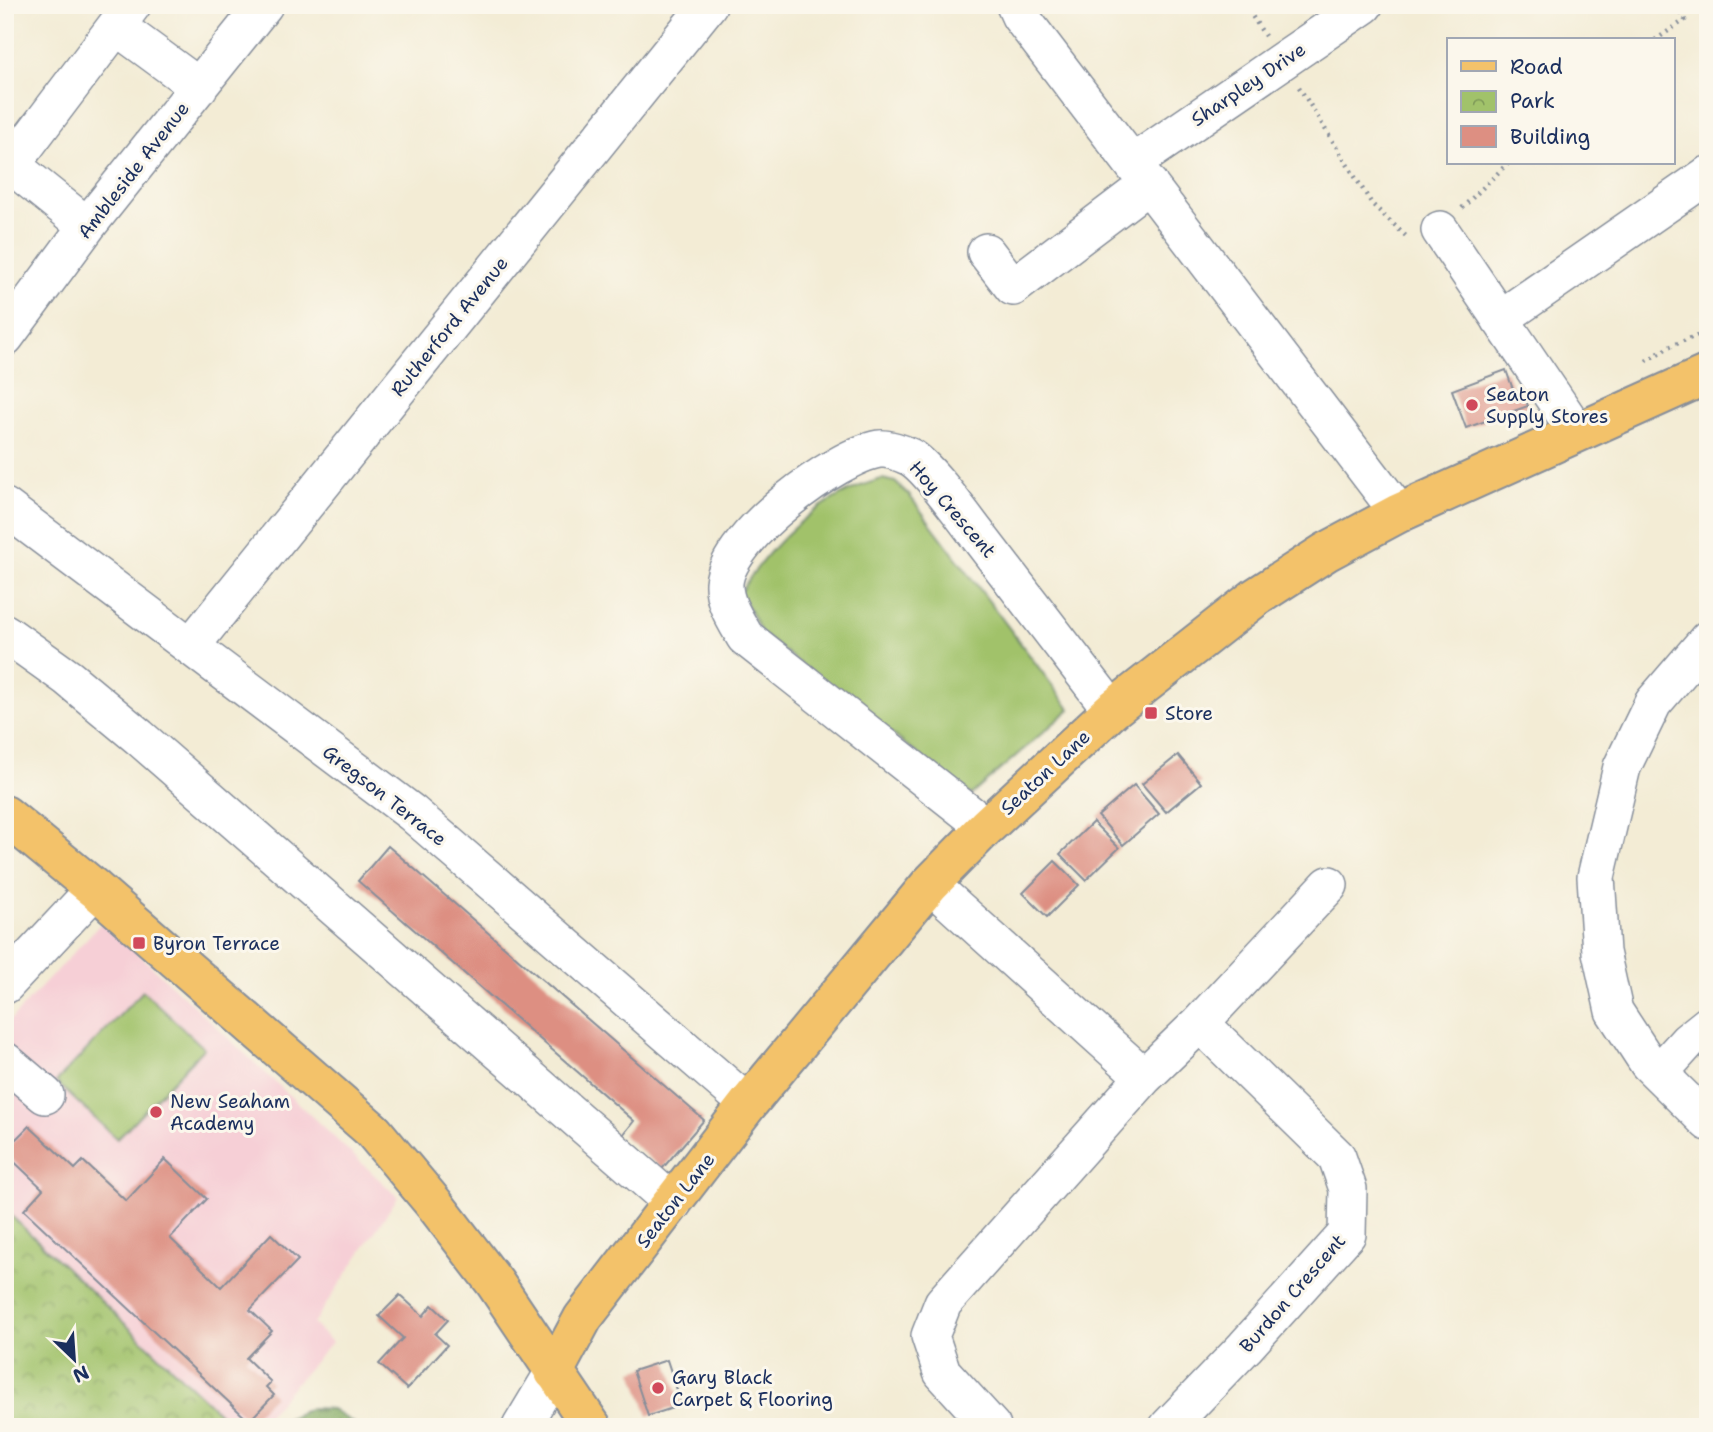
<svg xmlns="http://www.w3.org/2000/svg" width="1713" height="1432" viewBox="0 0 1713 1432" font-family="'Shantell Sans',sans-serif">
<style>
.built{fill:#f6cfd6}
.grass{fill:#a1c26a;stroke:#5e7864;stroke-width:2}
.forest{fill:url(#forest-firs);stroke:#4e6c5e;stroke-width:2}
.park{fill:url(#park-crowns);stroke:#5e7864;stroke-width:2}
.building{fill:#dd8f82}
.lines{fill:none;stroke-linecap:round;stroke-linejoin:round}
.minor-casing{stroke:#878e9a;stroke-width:40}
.major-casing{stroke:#878e9a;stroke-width:42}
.path{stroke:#878e9a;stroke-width:4.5;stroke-dasharray:2 5;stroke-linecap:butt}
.minor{stroke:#fff;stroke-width:37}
.major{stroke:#f3c26a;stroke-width:38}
.poi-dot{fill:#d1495b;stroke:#fbf7ec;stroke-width:2.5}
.labels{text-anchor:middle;stroke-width:6;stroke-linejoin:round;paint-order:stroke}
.street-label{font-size:19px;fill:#1b2f5e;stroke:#fbf7ec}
.poi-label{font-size:19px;fill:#1b2f5e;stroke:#fbf7ec;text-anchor:start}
</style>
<defs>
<pattern id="forest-firs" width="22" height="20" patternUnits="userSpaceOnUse" patternTransform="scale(1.75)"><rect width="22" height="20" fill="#80a85e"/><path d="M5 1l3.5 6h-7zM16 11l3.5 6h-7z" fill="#688951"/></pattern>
<pattern id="park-crowns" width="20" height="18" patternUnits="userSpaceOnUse" patternTransform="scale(1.75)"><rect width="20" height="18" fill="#a1c26a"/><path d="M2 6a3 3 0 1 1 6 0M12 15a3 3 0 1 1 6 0" fill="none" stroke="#829e5a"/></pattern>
</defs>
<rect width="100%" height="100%" fill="#fbf7ec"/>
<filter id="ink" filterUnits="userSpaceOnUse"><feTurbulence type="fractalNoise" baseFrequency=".0143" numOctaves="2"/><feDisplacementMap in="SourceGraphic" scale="14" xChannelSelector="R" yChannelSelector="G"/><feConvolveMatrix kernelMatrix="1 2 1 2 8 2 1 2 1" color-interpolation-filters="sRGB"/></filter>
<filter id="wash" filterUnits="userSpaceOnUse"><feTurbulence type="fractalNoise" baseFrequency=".00686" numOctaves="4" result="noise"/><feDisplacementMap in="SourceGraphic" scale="28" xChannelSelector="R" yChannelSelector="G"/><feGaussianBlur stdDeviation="1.57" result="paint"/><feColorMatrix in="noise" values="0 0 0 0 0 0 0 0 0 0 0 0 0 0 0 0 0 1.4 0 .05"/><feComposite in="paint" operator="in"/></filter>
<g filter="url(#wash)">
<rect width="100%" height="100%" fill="#f3ecd5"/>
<path class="built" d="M 103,921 L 398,1197 L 313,1324 L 332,1342 L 257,1427 L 234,1427 L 5,1210 L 5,1026 Z"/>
<path class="grass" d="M 882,479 L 895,482 L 909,495 L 1070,709 L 971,795 L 762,634 L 740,592 C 775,539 819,496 882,479 Z
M 143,991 L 204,1048 L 117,1139 L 56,1082 Z"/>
<path class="forest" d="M 311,1408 L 332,1409 L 359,1427 L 268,1427 Z"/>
<path class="park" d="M 5,1210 L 234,1427 L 5,1427 Z"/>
<g id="blocks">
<path class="building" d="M 1506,370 L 1514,392 L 1522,390 L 1528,406 L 1466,428 L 1452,390 Z
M 1178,755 L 1201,783 L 1166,812 L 1142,784 Z
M 1134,785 L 1159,814 L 1123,845 L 1098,816 Z
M 1093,822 L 1119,848 L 1086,880 L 1060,854 Z
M 388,846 L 704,1120 L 662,1169 L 623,1135 L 634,1121 L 358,881 Z
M 1055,861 L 1079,885 L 1047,917 L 1023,893 Z
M 29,1126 L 75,1169 L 83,1161 L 126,1201 L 165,1159 L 207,1199 L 170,1238 L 221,1287 L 271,1234 L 298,1260 L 250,1310 L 272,1331 L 246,1358 L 271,1382 L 266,1387 L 274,1395 L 249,1421 L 24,1210 L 43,1189 L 5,1153 L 5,1150 Z
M 400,1295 L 423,1316 L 432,1305 L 448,1320 L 435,1334 L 447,1345 L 407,1389 L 379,1364 L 403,1338 L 379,1316 Z
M 667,1360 L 682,1405 L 648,1416 L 633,1371 Z"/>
</g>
</g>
<g filter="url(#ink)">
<use href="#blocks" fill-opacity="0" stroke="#878e9a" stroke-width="2"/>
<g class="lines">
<defs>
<path id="minor" d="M 1015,5 L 1020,16 L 1399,513
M 116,26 L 199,87
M 5,160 L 87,226
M 1133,163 L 1364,5
M 11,165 L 132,5
M 1440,230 L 1577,432
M 986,252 L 1013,287 L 1149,184
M 1500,319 L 1708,175
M 5,337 L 87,226 L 264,5
M 5,507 L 412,813 L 748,1104
M 5,633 L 68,678 L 139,737 L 673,1203
M 1708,639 L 1653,703 L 1622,767 L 1596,877 L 1601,952 L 1614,1011 L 1648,1063 L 1708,1122
M 191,646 L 708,5
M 986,827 L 745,637 C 736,621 723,602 724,583 C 728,536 836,456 879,449 C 887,448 902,453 910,457 C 927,466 963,516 976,533 C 1022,592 1067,651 1112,710
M 930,884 L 1144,1077
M 5,985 L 95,889
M 5,1061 L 45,1095
M 1659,1073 L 1688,1041 L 1708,1025
M 521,1427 L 554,1372
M 992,1427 L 942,1372 L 930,1336 L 943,1303 L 1144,1077 L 1200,1023 L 1329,885
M 1168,1427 L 1245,1347 L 1347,1234 L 1348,1189 L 1337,1157 L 1200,1023"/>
<path id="major" d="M 5,815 L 95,889 L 373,1131 L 435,1205 L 495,1283 L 592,1427
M 554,1372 L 583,1318 L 748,1104 L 930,884 L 986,827 L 1112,710 L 1256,597 L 1326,552 L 1399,513 L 1708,374"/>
</defs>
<use href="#minor" class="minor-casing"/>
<use href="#major" class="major-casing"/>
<path class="path" d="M 1245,5 L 1265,36
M 1655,40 L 1685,20 L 1676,5
M 1299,87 L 1372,204 L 1408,238
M 1462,208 L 1508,163
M 1646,361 L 1669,347 L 1708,331"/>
<use href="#minor" class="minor"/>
<use href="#major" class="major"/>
</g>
</g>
<g class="poi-dot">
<circle cx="1472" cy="405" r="7"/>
<rect x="1144" y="706" width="14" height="14" rx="3.5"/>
<rect x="132" y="936" width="14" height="14" rx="3.5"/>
<circle cx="156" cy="1112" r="7"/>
<circle cx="658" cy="1388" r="7"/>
</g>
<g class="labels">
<g class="street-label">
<text transform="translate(1248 84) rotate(-34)" y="7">Sharpley Drive</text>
<text transform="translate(133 170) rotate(-52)" y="7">Ambleside Avenue</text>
<text transform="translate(449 326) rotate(-51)" y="7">Rutherford Avenue</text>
<text transform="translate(953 509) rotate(49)" y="7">Hoy Crescent</text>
<text transform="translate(1045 772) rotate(-43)" y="7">Seaton Lane</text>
<text transform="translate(385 795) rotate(38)" y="7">Gregson Terrace</text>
<text transform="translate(675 1200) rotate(-52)" y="7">Seaton Lane</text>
<text transform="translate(1292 1293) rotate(-49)" y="7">Burdon Crescent</text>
</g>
<g class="poi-label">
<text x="1486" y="401">Seaton<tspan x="1486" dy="22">Supply Stores</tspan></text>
<text x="1165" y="720">Store</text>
<text x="153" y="950">Byron Terrace</text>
<text x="170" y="1108">New Seaham<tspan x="170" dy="22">Academy</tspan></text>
<text x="672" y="1384">Gary Black<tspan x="672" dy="22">Carpet &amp; Flooring</tspan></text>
</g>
</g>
<rect width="1713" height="1432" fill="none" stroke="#fbf7ec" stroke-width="28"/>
<rect x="1447" y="38" width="228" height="126" fill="#fbf7ec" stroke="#a1a7b3" stroke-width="2"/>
<rect x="1461" y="61" width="35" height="10" fill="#f3c26a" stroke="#a1a7b3" stroke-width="2"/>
<text x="1510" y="74" font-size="21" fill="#1b2f5e">Road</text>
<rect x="1461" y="91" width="35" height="21" fill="url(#park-crowns)" stroke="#a1a7b3" stroke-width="2"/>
<text x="1510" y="108" font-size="21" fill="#1b2f5e">Park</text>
<rect x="1461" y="126" width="35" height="21" fill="#dd8f82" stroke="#a1a7b3" stroke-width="2"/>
<text x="1510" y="144" font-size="21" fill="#1b2f5e">Building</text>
<g transform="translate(74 1359) rotate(155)" stroke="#fbf7ec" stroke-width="5" paint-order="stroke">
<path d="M0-5L12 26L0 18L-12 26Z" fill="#1b2f5e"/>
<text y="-10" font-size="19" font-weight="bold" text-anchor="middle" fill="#1b2f5e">N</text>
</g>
</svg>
